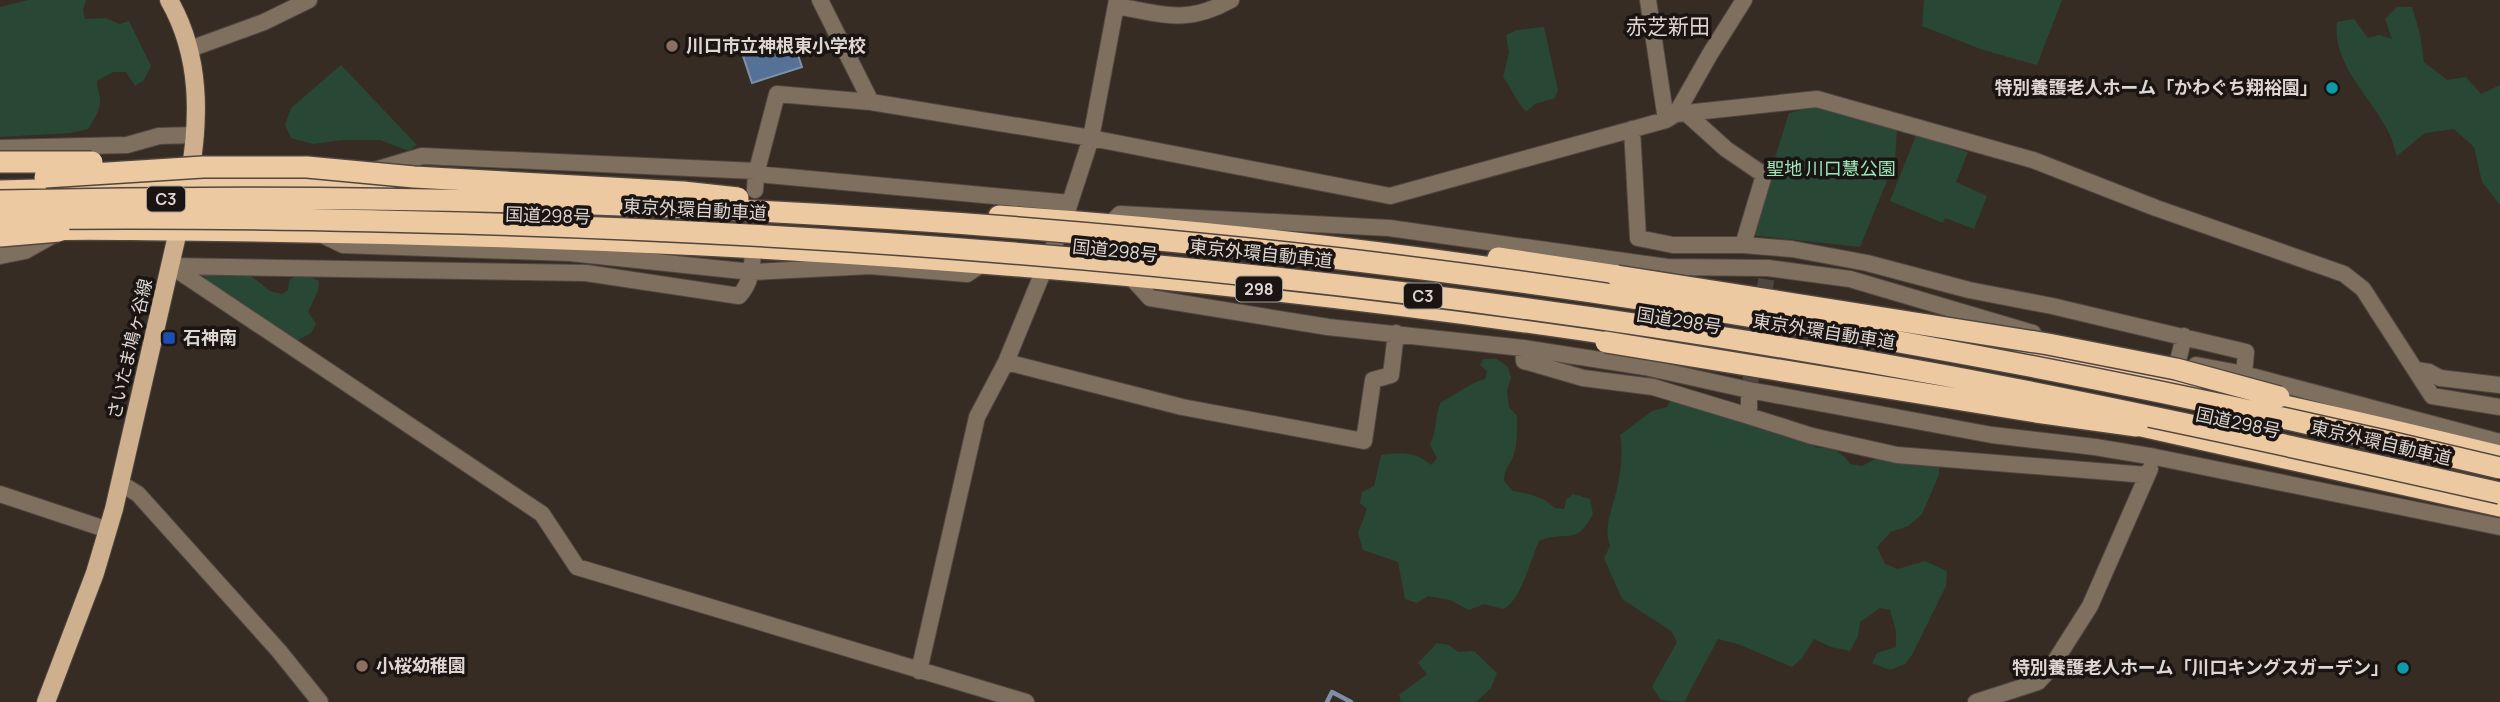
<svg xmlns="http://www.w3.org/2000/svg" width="2500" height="702" viewBox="0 0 2500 702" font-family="Manrope,'Noto Sans JP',sans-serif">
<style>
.green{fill:#294735}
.water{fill:#557196;stroke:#7e8fa8;stroke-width:2}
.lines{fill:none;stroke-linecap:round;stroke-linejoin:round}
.stream{stroke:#7e8fa8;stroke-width:4.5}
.minor-tunnel{stroke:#4f463e;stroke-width:16;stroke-dasharray:16 8;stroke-linecap:butt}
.minor-casing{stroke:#514740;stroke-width:18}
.major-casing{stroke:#514740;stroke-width:20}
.highway-casing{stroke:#514740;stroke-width:24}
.minor{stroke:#7e6f5f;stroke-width:16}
.major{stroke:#ceb08f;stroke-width:18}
.highway{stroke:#edc9a1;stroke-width:21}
.highway-bridge-casing{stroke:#514740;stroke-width:24;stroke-linecap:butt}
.highway-bridge{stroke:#edc9a1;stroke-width:21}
.education-dot{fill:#8d6e63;stroke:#1a1512;stroke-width:2.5}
.culture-dot{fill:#0f9aa8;stroke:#1a1512;stroke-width:2.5}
.transit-dot{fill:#1a4fb4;stroke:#1a1512;stroke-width:2.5}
.labels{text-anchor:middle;stroke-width:7;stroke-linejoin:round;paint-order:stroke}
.shield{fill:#1a1512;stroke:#a29c98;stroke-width:2}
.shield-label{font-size:16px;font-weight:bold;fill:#ddd6d1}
.poi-label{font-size:18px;font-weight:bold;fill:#ddd6d1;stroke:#1a1512;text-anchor:start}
.park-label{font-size:18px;fill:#9de7b9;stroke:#1a1512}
.street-label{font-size:18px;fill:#ddd6d1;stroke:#1a1512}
.quarter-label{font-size:21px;fill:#ddd6d1;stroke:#1a1512}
</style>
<rect width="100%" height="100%" fill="#362c24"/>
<path class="green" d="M 28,0 L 86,0 L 83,10 L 85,19 L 105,18 L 120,24 L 129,21 L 151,66 L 144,80 L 135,86 L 126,72 L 113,72 L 97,81 C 97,88 99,92 100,99 C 101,110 93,121 88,129 L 71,133 L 0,137 L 0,7 Z
M 1924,0 L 2062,0 L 2037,65 L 1983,50 L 1922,26 Z
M 2397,7 L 2412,7 L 2420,34 L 2424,62 L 2447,80 L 2466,77 L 2481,94 L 2500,85 L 2500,205 L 2482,182 L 2474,147 L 2454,129 L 2425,133 L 2397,156 C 2394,149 2393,141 2390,135 C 2373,98 2332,66 2337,22 L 2354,19 L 2368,38 L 2379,35 L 2392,39 L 2385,19 Z
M 1544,27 L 1558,90 L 1555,98 L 1535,104 L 1526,112 C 1516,101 1512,89 1503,77 L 1509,52 L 1506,35 L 1517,30 Z
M 341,65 L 417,145 L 409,151 L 380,140 L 342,140 L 313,144 L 291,138 L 285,125 L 291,108 Z
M 1821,105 L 1897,129 L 1895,161 L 1860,247 L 1751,235 L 1789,113 Z
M 1916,135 L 1968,152 L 1956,182 L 1987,196 L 1974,229 L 1945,218 L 1943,223 L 1890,201 Z
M 206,272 L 246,272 L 270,291 L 282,294 L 288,290 L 289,281 L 295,276 L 311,277 L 319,281 L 318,291 L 308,312 L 316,324 L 311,333 L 298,340 L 288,337 L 207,280 L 204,276 Z
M 1483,359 L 1497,359 L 1508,367 L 1511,378 L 1507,390 L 1509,407 L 1517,416 C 1517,429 1518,447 1512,459 C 1508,468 1504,470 1504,481 L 1513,491 L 1529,494 L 1545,500 L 1555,508 L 1564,509 L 1566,500 L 1573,494 L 1590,499 L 1593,514 C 1575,548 1567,529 1539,541 C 1530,561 1522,599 1503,609 L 1484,604 L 1469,610 L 1450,600 L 1428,596 L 1417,603 L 1405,599 L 1398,562 L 1363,550 L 1358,533 L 1367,509 L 1360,503 L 1362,492 L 1374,486 L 1381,455 C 1402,452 1415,451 1431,465 L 1437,458 L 1430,444 C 1438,429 1434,416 1441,402 C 1456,395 1469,383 1485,379 L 1487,371 L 1480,365 Z
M 1672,398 L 1809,442 L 1817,448 C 1832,447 1841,451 1850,464 L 1862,466 L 1881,456 L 1939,465 L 1939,475 L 1922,514 L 1908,526 L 1891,532 L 1877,547 L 1885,564 L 1898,569 L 1925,561 L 1947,571 L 1946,586 L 1912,655 L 1905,664 L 1890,670 L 1872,663 L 1877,653 L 1896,647 L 1896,631 L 1890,610 L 1880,608 L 1860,622 L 1858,636 L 1850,651 L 1831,647 L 1814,639 L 1802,658 L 1792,667 L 1738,644 L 1718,639 L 1684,702 L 1661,700 L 1652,687 L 1677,642 L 1671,631 L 1622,599 L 1604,558 L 1610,546 C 1604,529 1610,514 1615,497 C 1620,477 1624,455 1620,435 L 1652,411 L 1667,407 Z
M 1437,643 L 1449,645 L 1458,652 L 1474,651 L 1497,673 L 1491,688 L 1476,702 L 1401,702 L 1399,695 L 1427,674 L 1418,663 Z"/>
<path class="water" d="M 793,40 L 802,67 L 752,83 L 743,56 Z"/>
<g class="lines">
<path class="stream" d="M 1327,702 L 1332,692 L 1351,702"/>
<path class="minor-tunnel" d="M 1749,390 L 1768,268"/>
<defs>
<path id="minor" d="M 820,0 L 871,102
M 1648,0 L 1666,120
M 1116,6 C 1164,14 1186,25 1231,0
M 190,49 L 264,22 L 309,0
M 1686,113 L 1726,149 L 1764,175 L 1743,245
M 1676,114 L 1710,54 L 1744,0
M 1632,129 L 1638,238 L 1673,245 L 1743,245 L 1792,249 L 1867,263 L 1969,290 L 2052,306 L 2246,352 L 2244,374
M 0,148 L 127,145 L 159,136 L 196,135
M 375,170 L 422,156 L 756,171
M 756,174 L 1070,203
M 755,190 L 756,174 L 777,94 L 871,102 L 1091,138 L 1390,196 L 1666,120 L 1676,114 L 1817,99 L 2033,160 L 2156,208 L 2344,274 L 2363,289 L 2432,396 L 2500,407
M 1110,224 L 1120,214 L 1389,228 L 1667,267 L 1768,268 L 1850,279 L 2033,333
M 320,234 L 343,245 L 570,253 L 752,272 L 870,266 L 967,274 L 985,262
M 0,256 L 25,251 L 59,232
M 171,266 L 542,514 L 577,567 L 1026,702
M 171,266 L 586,273 L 739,296 C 751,283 752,269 753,252
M 1129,275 L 1150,298 L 1328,327 L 1523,348 L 1645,367 L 1749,390 L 1992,435 L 2095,447 L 2155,457 L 2500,527
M 1523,348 L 1524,361 L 1583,378 L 1653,387 L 1749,416
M 2178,361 L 2184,336
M 1006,362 L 1182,407 L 1364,441 L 1373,380 L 1391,375 L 1396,333
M 2196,365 L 2244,374 L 2500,442
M 2416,370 L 2429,372 L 2440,378 L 2500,385
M 1749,390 L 1749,416 L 1812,436 L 1897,455 L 2147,475
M 120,483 L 138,494 L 279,651 L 320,702
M 0,494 L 108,530
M 919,671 L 977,417 L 1006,362 L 1064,221 L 1091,138 L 1117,0
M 1976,702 L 2038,682 L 2050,669 L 2090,606 L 2150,469"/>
<path id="major" d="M 169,0 C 201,56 200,118 189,180
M 46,702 L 95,573 L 114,509 L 181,218"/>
<path id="highway" d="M 0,191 L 188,186 L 477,190
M 999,216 C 1171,228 1342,246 1513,271
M 42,230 C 88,228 133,230 178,230 C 277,231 376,233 474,236 C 861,247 1246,279 1629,337
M 1498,258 L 1617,276
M 1943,338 C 2130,370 2315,411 2500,456
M 2119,421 L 2500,506"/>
</defs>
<use href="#minor" class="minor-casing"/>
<use href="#major" class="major-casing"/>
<use href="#highway" class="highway-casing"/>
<use href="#minor" class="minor"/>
<use href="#major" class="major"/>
<use href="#highway" class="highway"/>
<defs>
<path id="highway-bridge" d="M 0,162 L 92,162
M 45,177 L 203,167 L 307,167 L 414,177 L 683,192 L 738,198
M 0,201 C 447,191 897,208 1341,259 C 1731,305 2118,376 2500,468
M 0,219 C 165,216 329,219 494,224 C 980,239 1464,287 1942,375 C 2129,410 2315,451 2500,493
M 0,236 L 59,231
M 1617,276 L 2048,344 L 2176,369 L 2279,397
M 1606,342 L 2036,412 L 2137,426"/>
</defs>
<use href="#highway-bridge" class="highway-bridge-casing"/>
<use href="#highway-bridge" class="highway-bridge"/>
</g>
<g class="education-dot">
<circle cx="672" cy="46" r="7"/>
<circle cx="362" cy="666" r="7"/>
</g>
<g class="culture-dot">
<circle cx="2332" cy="88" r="7"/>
<circle cx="2403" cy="668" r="7"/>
</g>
<rect class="transit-dot" x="162" y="331" width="14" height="14" rx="3.5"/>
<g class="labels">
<g class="shield">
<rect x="147" y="186.5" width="38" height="25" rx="5"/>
<rect x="1236" y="276.5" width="46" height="25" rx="5"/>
<rect x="1404" y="283.5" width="38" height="25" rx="5"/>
</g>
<g class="shield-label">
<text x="166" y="205">C3</text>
<text x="1259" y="295">298</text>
<text x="1423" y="302">C3</text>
</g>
<g class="poi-label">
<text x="686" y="52">川口市立神根東小学校</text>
<text x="2318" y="94" text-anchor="end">特別養護老人ホーム「かわぐち翔裕園」</text>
<text x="183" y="344">石神南</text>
<text x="376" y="672">小桜幼稚園</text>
<text x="2389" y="674" text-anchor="end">特別養護老人ホーム「川口キングスガーデン」</text>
</g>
<g class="park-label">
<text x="1831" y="175">聖地 川口慧公園</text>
</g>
<g class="street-label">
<text transform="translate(695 210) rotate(3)" y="6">東京外環自動車道</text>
<text transform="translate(548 216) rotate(2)" y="6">国道298号</text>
<text transform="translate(1115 251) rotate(6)" y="6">国道298号</text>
<text transform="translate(1261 254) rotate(6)" y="6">東京外環自動車道</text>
<text transform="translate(1679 321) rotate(9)" y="6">国道298号</text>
<text transform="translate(1824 332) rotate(9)" y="6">東京外環自動車道</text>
<text transform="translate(130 349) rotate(-77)" y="6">さいたま鳩ヶ谷線</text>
<text transform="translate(2238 423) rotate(12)" y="6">国道298号</text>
<text transform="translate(2381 443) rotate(13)" y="6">東京外環自動車道</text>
</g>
<g class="quarter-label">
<text x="1668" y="34">赤芝新田</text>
</g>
</g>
</svg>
